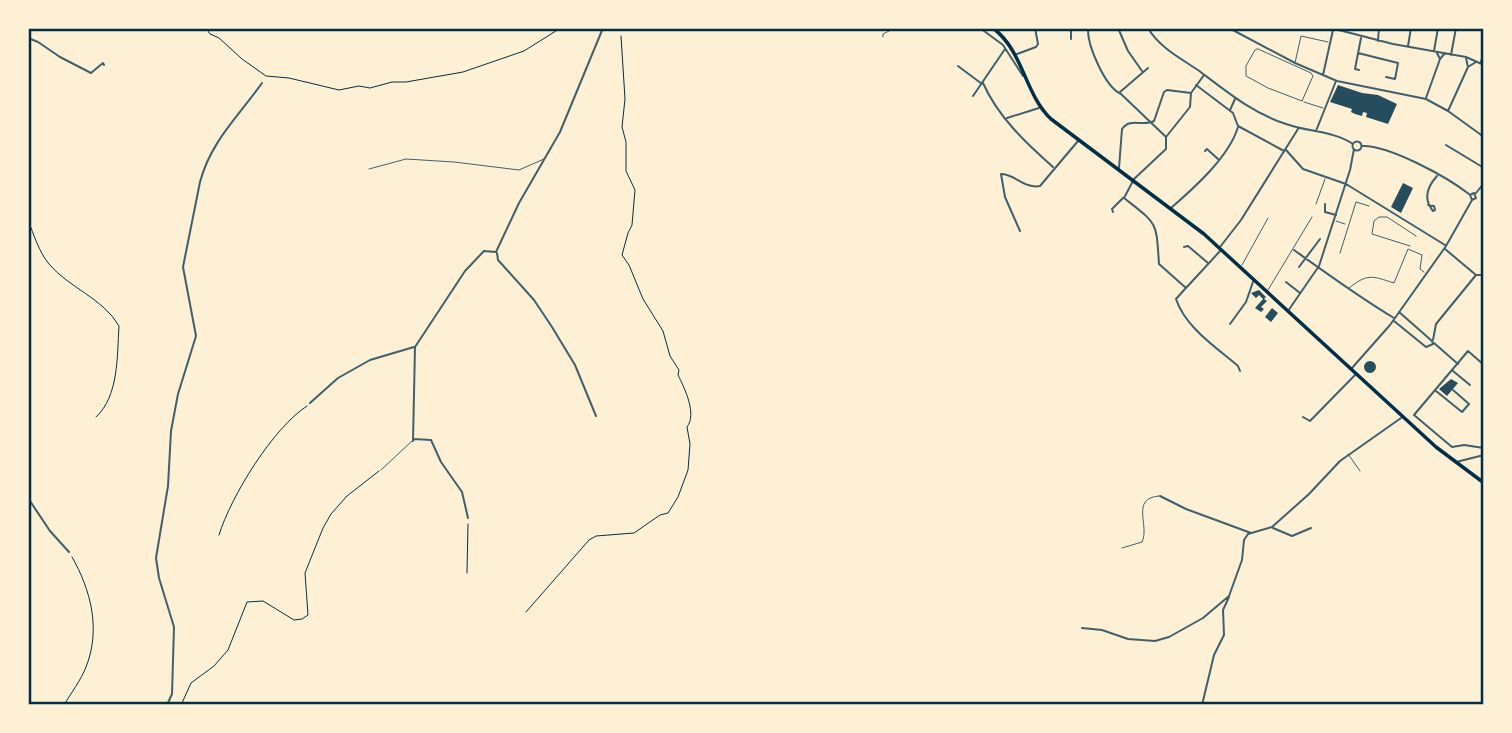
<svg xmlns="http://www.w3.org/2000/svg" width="1512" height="733" viewBox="0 0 1512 733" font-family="'Source Serif 4',serif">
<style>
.building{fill:#264d5e}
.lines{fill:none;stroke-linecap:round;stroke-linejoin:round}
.path{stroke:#003049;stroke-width:1}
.service{stroke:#3f606c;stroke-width:1}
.pedestrian{stroke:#3f606c;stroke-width:2}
.minor{stroke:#3f606c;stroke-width:2}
.primary{stroke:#003049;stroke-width:3.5}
.neatline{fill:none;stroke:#003049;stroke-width:2.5}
</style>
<rect width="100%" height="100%" fill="#fdf0d5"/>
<path class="building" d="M 1338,85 L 1362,93 L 1378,95 L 1397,104 L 1388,124 L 1366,117 L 1367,113 L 1363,112 L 1362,116 L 1355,114 L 1351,112 L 1352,109 L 1330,102 Z
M 1403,183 L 1413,188 L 1401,213 L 1391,207 Z
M 1259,290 L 1266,297 L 1264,299 L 1267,301 L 1261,307 L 1264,309 L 1261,312 L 1255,308 L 1263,299 L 1259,295 L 1256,298 L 1251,293 Z
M 1272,308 L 1278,313 L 1271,322 L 1265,317 Z
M1364 367a6 6 0 1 1 12 0a6 6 0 1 1-12 0Z
M 1451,379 L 1458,383 L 1447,396 L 1439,389 Z"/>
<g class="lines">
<path class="path" d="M 206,28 L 210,34 L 219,38 L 242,59 L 266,76 L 289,78 L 339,90 L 359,86 L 370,88 L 392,82 L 406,82 L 463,72 L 524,51 L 559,29 L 583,28
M 28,75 L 30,75
M 28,220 C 34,235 39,252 49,264 C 69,288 103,298 119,326 C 117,356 119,396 96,417
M 219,535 C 231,496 273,428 307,406
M 467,573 L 468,524
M 526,612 L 589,540 L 596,536 L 634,533 L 660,515 L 668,513 L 678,497 L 688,470 L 690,444 L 687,427 C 697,414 685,389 678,375 L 679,370 L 670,356 L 663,331 L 643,299 L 629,265 L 622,255 L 628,233 L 632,225 L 635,190 L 626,171 L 626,142 L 622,127 L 625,99 L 621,36
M 182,703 L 191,683 L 214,666 L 228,650 L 247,602 L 263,601 L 294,620 L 302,619 L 308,615 L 305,573 L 323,528 L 331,514 L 347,496 L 379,471
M 64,705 C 71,693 81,680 86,667 C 101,630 91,590 72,557"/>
<path class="service" d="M 883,37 L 883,34 L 895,28
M 1258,49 L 1311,73 L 1313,76 L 1302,101 L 1268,88 L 1246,76 L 1246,66 L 1255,50 Z
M 1295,63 L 1301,36 L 1328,42
M 1480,63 L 1484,52
M 1304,102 L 1323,108
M 369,169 L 406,159 L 454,162 L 519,170 L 544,159
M 1316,204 L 1325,179
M 1336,221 L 1345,224
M 1410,246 L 1372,234 L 1374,221 L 1379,217 L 1387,217 L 1416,236
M 1340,253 L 1356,202 L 1369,206
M 1242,265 L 1268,218
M 1349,288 C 1368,273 1372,276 1394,283 L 1408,249 L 1422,255 L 1420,269 L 1424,272
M 1268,290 L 1312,217
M 1348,454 L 1360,471
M 381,470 L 412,441
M 1122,548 L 1142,542 C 1150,526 1130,498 1159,496"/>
<path class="pedestrian" d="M 200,182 C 211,141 238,117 262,83"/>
<path class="minor" d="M 980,28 L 1003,45 L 1023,76
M 1088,28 C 1087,45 1105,87 1121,94 L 1165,136
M 1118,28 L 1128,51 L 1142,71
M 1148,28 C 1159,47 1180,58 1198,70 C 1226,91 1252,113 1286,124 C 1308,132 1334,131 1353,144
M 1229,28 L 1295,63 L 1337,81 L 1426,99 L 1448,111 L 1484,137
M 1331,28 L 1393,44 L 1466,57 L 1484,65
M 622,30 L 623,28
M 28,38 L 38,42 L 60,57 L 91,73 L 103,63 L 104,65
M 1071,39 L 1071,28
M 1378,41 L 1379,28
M 1408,46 L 1411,28
M 1434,51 L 1438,28
M 1358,53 L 1398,63 L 1395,79 L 1386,77
M 1437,53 L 1440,59 L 1445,53
M 1017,54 L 1036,47 L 1038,44 L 1035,28
M 1451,55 L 1456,28
M 1466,58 L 1468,67 L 1476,62
M 958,66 L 982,84
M 1359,70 L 1355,69 L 1361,38
M 1204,75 L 1191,93 L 1190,107 L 1166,137 L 1166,149 L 1134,179 L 1124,198 C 1158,225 1156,220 1159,264 L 1186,288 L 1221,250
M 1323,75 L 1333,30
M 983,83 C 998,117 1026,143 1053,167
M 1196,85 L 1233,113 L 1238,126 L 1284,151
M 1120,92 L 1148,68
M 973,96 L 1005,49
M 1426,98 L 1440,59
M 1230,110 L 1235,99
M 1448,111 L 1468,67
M 1007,118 L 1039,108
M 1316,131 L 1336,81
M1352.5 146a4.5 4.5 0 1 1 9 0a4.5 4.5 0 1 1-9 0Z
M 1446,145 L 1484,168
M 1362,146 C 1389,145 1447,177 1469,194
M 1286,150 L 1303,169 L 1346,184 L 1445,245
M 1205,151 L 1207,149 L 1218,159
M 1119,168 L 1122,129 C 1130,117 1143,127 1154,121 L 1164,92 L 1167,90 L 1191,93
M 1476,193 L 1484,183
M 1325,204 L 1325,212 L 1336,215
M 1428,205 L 1434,206 L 1435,210 L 1433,211 C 1423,199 1427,187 1437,176
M 1171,208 C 1194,188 1229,157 1238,127
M 1113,212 L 1112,209 L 1123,198
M 1020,231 L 1005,197 L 1001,174 C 1015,174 1024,189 1040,186 L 1078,141
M 1184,247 L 1188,246 L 1208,263
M 1220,247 L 1241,220 L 1298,129
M 1445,249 L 1476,275 L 1484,275
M 1294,250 C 1326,273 1359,297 1394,318
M 497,253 L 498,260 L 534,300 L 552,327 L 575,365 L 596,416
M 1299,267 L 1320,239
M 1286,282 L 1300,293
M 1185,289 L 1176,299 C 1185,327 1217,348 1238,366 L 1240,371
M 1288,311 L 1319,266 L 1350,170 L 1354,149
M 1394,321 L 1426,347 L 1433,344 L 1432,341 L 1399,312
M 1230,324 L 1246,302 L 1254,279
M 1433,340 L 1436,324 L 1476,275
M 1434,343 L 1458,364
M 1484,365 L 1468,351 L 1414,415 L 1452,447 L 1464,445 L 1484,448
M 1352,368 L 1390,325 L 1446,246 L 1472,200 L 1476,198 L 1474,193 L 1470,195 L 1472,200
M 1453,371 L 1470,385
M 1436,391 L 1462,412 L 1469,404 L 1453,390
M 310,403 L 338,378 L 370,360 L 414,347
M 1303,417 L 1310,421 L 1355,375
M 414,439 L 431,440 L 441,462 L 462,492 L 468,518
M 413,441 L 415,347 L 465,271 L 484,251 L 496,252 L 519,203 L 560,132 L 603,28
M 1456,462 L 1484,455
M 1160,496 L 1186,509 L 1251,533
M 28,498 L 50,531 L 69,552
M 1273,528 L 1292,536 L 1311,528
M 1082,628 L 1102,630 L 1128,639 L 1155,641 L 1169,637 L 1203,618 L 1229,596 L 1242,560 L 1244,540 L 1248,534 L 1272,527 L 1309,494 L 1340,461 L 1401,418
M 167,705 L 172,694 L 174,627 L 159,578 L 156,558 L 168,486 L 171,431 L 178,394 L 196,336 L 183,267 L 200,182
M 1202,705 L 1214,655 L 1224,635 L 1223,610 L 1229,597"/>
<path class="primary" d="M 993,28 C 1024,52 1024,93 1051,119 L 1204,234 L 1436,447 L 1484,483"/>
</g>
<rect width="1512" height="733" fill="none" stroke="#fdf0d5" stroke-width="60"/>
<rect x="30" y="30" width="1452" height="673" class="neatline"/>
</svg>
